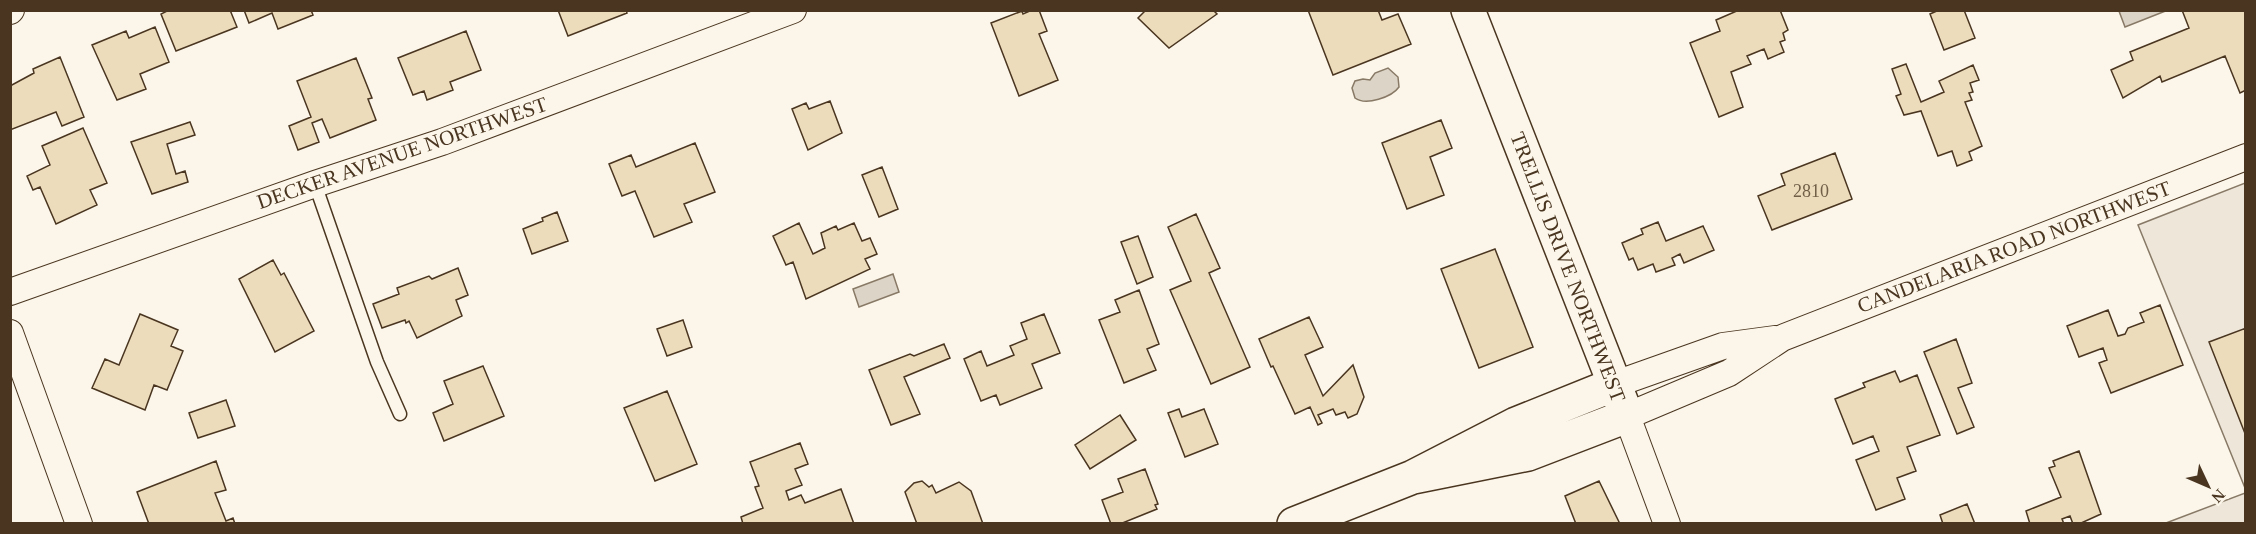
<svg xmlns="http://www.w3.org/2000/svg" width="2256" height="534" viewBox="0 0 2256 534" font-family="'Times New Roman',serif">
<style>
.green{fill:#ede6d9;stroke:#887966;stroke-width:1.5}
.water{fill:#dcd4c6;stroke:#887966;stroke-width:1.5}
.building{fill:#ecdcbc;stroke:#4a3520;stroke-width:1.5}
.lines{fill:none;stroke-linecap:round;stroke-linejoin:round}
.lane-casing{stroke:#4a3520;stroke-width:15}
.street-casing{stroke:#4a3520;stroke-width:28}
.secondary-casing{stroke:#4a3520;stroke-width:36}
.lane{stroke:#fbf6e9;stroke-width:12}
.street{stroke:#fbf6e9;stroke-width:26}
.secondary{stroke:#fbf6e9;stroke-width:33}
.labels{text-anchor:middle;stroke-width:4.5;stroke-linejoin:round;paint-order:stroke}
.number-label{font-size:18px;fill:#725f47}
.street-label{font-size:21px;fill:#4a3520;stroke:#fbf6e9}
</style>
<rect width="100%" height="100%" fill="#fbf6e9"/>
<path class="green" d="M 2245,183 L 2245,488 L 2138,225 Z
M 2245,493 L 2245,523 L 2166,523 Z"/>
<path class="water" d="M 2168,10 L 2125,27 L 2119,11 L 2119,10 Z
M 1388,68 L 1398,77 L 1399,87 C 1392,97 1366,106 1355,98 L 1352,88 L 1355,81 L 1363,79 L 1370,80 L 1375,73 Z
M 893,274 L 899,292 L 859,307 L 853,289 Z"/>
<path class="building" d="M 169,10 L 230,10 L 237,27 L 176,51 L 161,14 Z
M 244,10 L 311,10 L 313,15 L 278,29 L 272,13 L 249,23 Z
M 558,10 L 626,10 L 627,13 L 568,36 Z
M 1032,10 L 1039,10 L 1047,31 L 1039,34 L 1058,80 L 1019,96 L 991,23 L 1022,11 L 1023,14 Z
M 1146,10 L 1213,10 L 1217,14 L 1169,48 L 1138,18 Z
M 1308,10 L 1378,10 L 1382,20 L 1398,14 L 1411,44 L 1333,75 Z
M 1739,10 L 1780,10 L 1788,30 L 1783,33 L 1785,40 L 1780,42 L 1784,52 L 1768,59 L 1764,49 L 1747,56 L 1751,64 L 1731,72 L 1743,107 L 1719,117 L 1690,43 L 1720,31 L 1716,20 Z
M 1939,10 L 1964,10 L 1975,38 L 1944,50 L 1930,14 Z
M 2182,10 L 2246,10 L 2246,90 L 2240,93 L 2225,56 L 2162,82 L 2160,76 L 2123,98 L 2111,70 L 2133,60 L 2130,52 L 2189,28 Z
M 155,27 L 169,62 L 140,74 L 146,89 L 117,100 L 92,45 L 126,31 L 129,38 Z
M 466,31 L 481,70 L 450,82 L 453,90 L 427,100 L 424,91 L 413,95 L 398,58 Z
M 60,57 L 84,117 L 62,126 L 56,112 L 10,130 L 10,86 L 34,73 L 33,69 Z
M 356,58 L 372,98 L 368,99 L 376,120 L 330,138 L 322,119 L 312,123 L 319,142 L 298,150 L 289,126 L 311,117 L 297,81 Z
M 1906,64 L 1921,102 L 1944,92 L 1939,81 L 1973,65 L 1979,80 L 1970,83 L 1973,92 L 1969,93 L 1972,100 L 1965,102 L 1982,146 L 1969,152 L 1972,160 L 1957,166 L 1952,151 L 1938,156 L 1921,111 L 1904,115 L 1896,96 L 1901,94 L 1892,69 Z
M 830,101 L 842,133 L 808,150 L 792,109 L 806,103 L 809,109 Z
M 1441,120 L 1452,148 L 1430,157 L 1444,195 L 1407,209 L 1382,143 Z
M 190,122 L 195,135 L 167,144 L 176,174 L 185,171 L 188,182 L 152,194 L 131,142 Z
M 83,128 L 107,183 L 90,190 L 97,205 L 56,224 L 40,187 L 33,190 L 27,176 L 50,165 L 42,146 Z
M 695,143 L 715,192 L 684,204 L 692,222 L 654,237 L 635,191 L 622,196 L 609,164 L 631,155 L 636,167 Z
M 1835,153 L 1852,199 L 1772,230 L 1758,196 L 1785,185 L 1781,174 Z
M 882,167 L 898,209 L 879,217 L 862,175 Z
M 557,212 L 568,241 L 532,254 L 523,229 L 543,221 L 542,218 Z
M 1196,214 L 1220,268 L 1209,273 L 1250,367 L 1211,384 L 1170,290 L 1191,281 L 1168,227 Z
M 1658,222 L 1666,241 L 1703,226 L 1714,250 L 1684,263 L 1680,254 L 1672,258 L 1675,265 L 1656,272 L 1653,264 L 1638,270 L 1633,258 L 1629,260 L 1622,243 L 1643,234 L 1641,229 Z
M 799,223 L 813,254 L 825,248 L 821,233 L 836,226 L 838,230 L 854,223 L 862,241 L 870,238 L 877,254 L 865,259 L 870,269 L 806,299 L 793,262 L 786,265 L 773,236 Z
M 1138,236 L 1153,277 L 1137,284 L 1121,242 Z
M 1495,249 L 1533,347 L 1479,368 L 1441,269 Z
M 273,260 L 281,275 L 284,273 L 314,331 L 275,352 L 239,279 Z
M 458,268 L 468,295 L 456,300 L 462,316 L 417,338 L 409,321 L 406,323 L 405,320 L 382,328 L 373,304 L 399,294 L 397,288 L 429,276 L 432,279 Z
M 1139,290 L 1159,344 L 1147,349 L 1156,370 L 1124,383 L 1099,320 L 1120,312 L 1115,300 Z
M 2160,305 L 2183,365 L 2111,393 L 2099,363 L 2107,360 L 2103,348 L 2079,357 L 2067,326 L 2108,310 L 2118,336 L 2125,334 L 2128,328 L 2144,322 L 2140,313 Z
M 140,314 L 178,330 L 171,346 L 183,351 L 167,390 L 154,385 L 145,410 L 92,388 L 105,359 L 119,365 Z
M 1044,314 L 1060,353 L 1032,364 L 1042,388 L 1000,405 L 996,395 L 981,401 L 964,359 L 981,351 L 987,366 L 1014,355 L 1010,346 L 1027,339 L 1021,323 Z
M 1309,317 L 1323,347 L 1305,355 L 1323,396 L 1353,365 L 1364,397 L 1357,414 L 1348,418 L 1345,412 L 1336,415 L 1333,409 L 1318,415 L 1322,423 L 1318,425 L 1310,407 L 1295,414 L 1273,366 L 1271,367 L 1259,339 Z
M 683,320 L 692,347 L 667,356 L 657,329 Z
M 2246,328 L 2246,436 L 2209,342 Z
M 1956,339 L 1972,383 L 1958,388 L 1974,427 L 1957,434 L 1924,352 Z
M 944,344 L 950,358 L 904,377 L 920,414 L 891,425 L 869,370 L 910,354 L 914,356 Z
M 483,366 L 504,416 L 444,441 L 433,413 L 453,404 L 444,381 Z
M 1895,371 L 1900,382 L 1917,375 L 1940,435 L 1907,447 L 1916,471 L 1897,478 L 1905,499 L 1876,510 L 1856,460 L 1879,451 L 1873,436 L 1853,444 L 1835,399 L 1865,387 L 1863,383 Z
M 667,391 L 697,464 L 655,481 L 624,408 Z
M 226,400 L 235,426 L 198,438 L 189,413 Z
M 1179,409 L 1182,417 L 1204,409 L 1218,444 L 1185,457 L 1168,413 Z
M 1120,415 L 1136,440 L 1090,469 L 1075,445 Z
M 800,443 L 808,464 L 795,469 L 802,485 L 786,491 L 789,500 L 801,495 L 805,503 L 841,489 L 854,524 L 743,524 L 741,517 L 763,508 L 755,487 L 759,486 L 750,462 Z
M 2079,451 L 2101,514 L 2079,524 L 2073,524 L 2070,516 L 2062,519 L 2064,524 L 2030,524 L 2026,511 L 2061,497 L 2049,468 L 2055,466 L 2053,461 Z
M 216,461 L 226,490 L 215,493 L 226,521 L 233,518 L 235,524 L 149,524 L 137,492 Z
M 1145,469 L 1158,504 L 1155,505 L 1157,509 L 1120,524 L 1111,524 L 1102,500 L 1123,492 L 1118,479 Z
M 922,481 L 929,487 L 932,485 L 936,493 L 959,482 L 971,491 L 983,524 L 917,524 L 905,492 L 914,483 Z
M 1599,481 L 1620,524 L 1576,524 L 1565,496 Z
M 1967,504 L 1975,524 L 1943,524 L 1940,515 Z"/>
<g class="lines">
<defs>
<path id="lane" d="M 315,184 L 377,362 L 400,414"/>
<path id="street" d="M 10,11 L 11,10
M 10,292 L 315,184 L 442,142 L 793,10
M 10,333 L 79,524
M 1613,385 L 1723,346 L 1775,339
M 1667,524 L 1627,416 L 1729,373 L 1782,338 L 2246,157"/>
<path id="secondary" d="M 1413,477 L 1528,454 L 1627,416 L 1468,10
M 1294,524 L 1413,477 L 1516,424 L 1613,385"/>
</defs>
<use href="#lane" class="lane-casing"/>
<use href="#street" class="street-casing"/>
<use href="#secondary" class="secondary-casing"/>
<use href="#lane" class="lane"/>
<use href="#street" class="street"/>
<use href="#secondary" class="secondary"/>
</g>
<g class="labels">
<g class="number-label">
<text x="1811" y="197">2810</text>
</g>
<g class="street-label">
<text transform="translate(402 153) rotate(-19)" y="7">DECKER AVENUE NORTHWEST</text>
<text transform="translate(2014 247) rotate(-21)" y="7">CANDELARIA ROAD NORTHWEST</text>
<text transform="translate(1568 267) rotate(69)" y="7">TRELLIS DRIVE NORTHWEST</text>
</g>
</g>
<rect width="2256" height="534" fill="none" stroke="#4a3520" stroke-width="24"/>
<g transform="translate(2208 486) rotate(134)" stroke="#fbf6e9" stroke-width="4.5" paint-order="stroke">
<path d="M0-4.5L10 22L0 15L-10 22Z" fill="#4a3520"/>
<text y="-9" font-size="16" font-weight="bold" text-anchor="middle" fill="#4a3520">N</text>
</g>
</svg>
